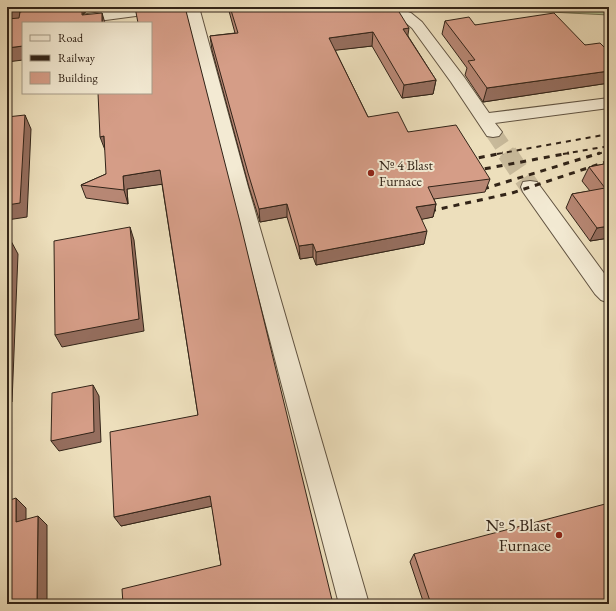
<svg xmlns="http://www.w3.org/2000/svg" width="616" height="611" viewBox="0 0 616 611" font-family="'EB Garamond',serif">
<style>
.green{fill:#b5c292;stroke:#747355}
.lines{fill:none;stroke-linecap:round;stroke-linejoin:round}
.minor-tunnel-far1{stroke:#c8ba9b;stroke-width:16;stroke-dasharray:16 8;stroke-linecap:butt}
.minor-tunnel{stroke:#c8ba9b;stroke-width:20;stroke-dasharray:20 10;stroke-linecap:butt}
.minor-casing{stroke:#615341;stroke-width:2}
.minor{fill:#f3ead3;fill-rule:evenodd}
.rail-far1{stroke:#322418;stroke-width:2;stroke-dasharray:5 5;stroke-linecap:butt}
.rail{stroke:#322418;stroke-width:3;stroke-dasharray:6 6;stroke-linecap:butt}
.wall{fill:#b78774;stroke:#322418}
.shaded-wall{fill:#956e5e;stroke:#322418}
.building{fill:#d59d87;stroke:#322418}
.poi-dot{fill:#8f2418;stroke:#f3ead3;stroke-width:1.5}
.labels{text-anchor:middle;stroke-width:4;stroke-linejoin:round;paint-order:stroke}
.poi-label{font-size:14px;fill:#322418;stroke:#f3ead3;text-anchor:start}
.near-poi-label{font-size:17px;fill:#322418;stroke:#f3ead3;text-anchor:end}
</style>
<rect width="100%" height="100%" fill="#eddfbc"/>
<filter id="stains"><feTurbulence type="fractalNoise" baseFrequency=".005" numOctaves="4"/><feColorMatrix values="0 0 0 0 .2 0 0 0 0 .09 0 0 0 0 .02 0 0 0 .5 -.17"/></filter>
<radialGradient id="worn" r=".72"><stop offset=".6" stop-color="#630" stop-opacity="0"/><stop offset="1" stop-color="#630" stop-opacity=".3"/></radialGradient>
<path class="green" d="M 450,7 L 609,7 L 609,15 Z"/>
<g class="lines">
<path class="minor-tunnel-far1" d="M 493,132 L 508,154"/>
<path class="minor-tunnel" d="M 507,153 L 530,187"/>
<defs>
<path id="minor" d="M 141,7 L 173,8 L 171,11 L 166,12 L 83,23 L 42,23 L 44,20 L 49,19 Z
M 185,7 L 199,7 L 248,187 L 369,604 L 339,604 L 230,187 Z
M 373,7 L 394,7 L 411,13 L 422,22 L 464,77 L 489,113 L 609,98 L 609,108 L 495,123 L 502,132 L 499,136 L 493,137 L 487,136 L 451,82 L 412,28 L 401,19 L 375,10 Z
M 530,181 L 537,182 L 609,280 L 609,303 L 601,300 L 595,294 L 523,192 L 521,187 L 523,182 Z"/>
</defs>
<use href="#minor" class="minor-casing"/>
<use href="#minor" class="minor"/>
<path class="rail-far1" d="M 497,154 L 609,134
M 563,154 L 609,146
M 597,154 L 605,152"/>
<path class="rail" d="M 467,160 L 503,153
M 473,171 L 569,153
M 483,189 L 600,153
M 430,211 L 512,193 L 609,161"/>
</g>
<path class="wall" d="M 7,7 L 85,7 L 85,13 L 83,13 L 7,62 Z
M 228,7 L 396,7 L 408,36 L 436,80 L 433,94 L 402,98 L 372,46 L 335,50 L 368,117 L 408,132 L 490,179 L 485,192 L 434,199 L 436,204 L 433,217 L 421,219 L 424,244 L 316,265 L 313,257 L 300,259 L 287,217 L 260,222 L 249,187 L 212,50 L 210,36 L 235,33 L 229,11 Z
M 445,21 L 475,25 L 585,45 L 609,52 L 609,83 L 483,102 L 465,75 L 467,68 L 442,34 Z
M 151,93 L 221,565 L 212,506 L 121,526 L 198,415 L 162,184 L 127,189 L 128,204 L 86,198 L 81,185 L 106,174 Z
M 609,163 L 609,238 L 590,241 L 566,208 L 572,194 L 590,191 L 582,181 L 589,167 Z
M 414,554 L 609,604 L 424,604 L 410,562 Z"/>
<path class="shaded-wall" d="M 39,7 L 85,7 L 85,13 L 83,13 L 85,23 L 36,11 Z
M 18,8 L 23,21 L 7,23 L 7,9 Z
M 102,13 L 105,23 L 102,23 Z
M 409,28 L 407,41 L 403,29 Z
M 373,32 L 372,46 L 329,51 L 329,38 Z
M 23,46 L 23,60 L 7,62 L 7,48 Z
M 609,71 L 609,83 L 483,102 L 487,88 Z
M 436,80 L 433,94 L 402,98 L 404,85 Z
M 25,115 L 31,129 L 27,217 L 7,220 L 7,205 Z
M 104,136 L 105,150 L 100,137 Z
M 160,170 L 164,184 L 127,189 L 128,204 L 124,190 L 123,176 Z
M 287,204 L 287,217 L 260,222 L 259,209 Z
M 436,204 L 433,217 L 414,221 L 416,207 Z
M 609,226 L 609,238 L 590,241 L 597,228 Z
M 130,227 L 134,240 L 144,331 L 62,347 L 55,335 Z
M 427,231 L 424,244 L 316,265 L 316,252 Z
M 11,241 L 18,254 L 12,402 L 7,403 L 7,308 Z
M 313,244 L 313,257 L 300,259 L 299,246 Z
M 93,385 L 99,396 L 101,442 L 59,451 L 51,441 Z
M 210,496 L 213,506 L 121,526 L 114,517 Z
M 16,498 L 26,508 L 26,530 L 16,522 Z
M 38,516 L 47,525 L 47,604 L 37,604 Z"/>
<path class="building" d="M 7,7 L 39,7 L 36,11 L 82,11 L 82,15 L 102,13 L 102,23 L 23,23 L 23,46 L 7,48 L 7,19 L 19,18 L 20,12 L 24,11 L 24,9 L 18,8 L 7,9 Z
M 135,7 L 185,7 L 240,222 L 333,604 L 123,604 L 122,589 L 221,565 L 210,496 L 114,517 L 110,432 L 198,415 L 160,170 L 123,176 L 124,190 L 81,185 L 106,174 L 104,136 L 100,137 L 98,93 L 151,93 L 151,23 L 138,23 Z
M 230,7 L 396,7 L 409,28 L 403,29 L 436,80 L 404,85 L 373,32 L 329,38 L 368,117 L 398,112 L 408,132 L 456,125 L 490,179 L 428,187 L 436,204 L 416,207 L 427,231 L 316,252 L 313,244 L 299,246 L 287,204 L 259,209 L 248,173 L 210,36 L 238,33 Z
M 554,13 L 585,45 L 600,43 L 609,52 L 609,71 L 487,88 L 468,61 L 475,60 L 445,21 L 469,17 L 475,25 Z
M 25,115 L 20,203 L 7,205 L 7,117 Z
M 609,163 L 609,226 L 597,228 L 572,194 L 605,188 L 589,167 Z
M 130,227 L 139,319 L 55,335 L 54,241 Z
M 11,241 L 7,308 L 7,242 Z
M 93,385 L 94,432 L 51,441 L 52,393 Z
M 16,498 L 16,522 L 38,516 L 37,604 L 7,604 L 7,501 Z
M 609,503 L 609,604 L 431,604 L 414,554 Z"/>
<g class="poi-dot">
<circle cx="371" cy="173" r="4"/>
<circle cx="559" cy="535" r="4"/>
</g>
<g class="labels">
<g class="poi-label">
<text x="379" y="170">Nº 4 Blast<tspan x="379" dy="16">Furnace</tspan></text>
</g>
<g class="near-poi-label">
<text x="551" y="531">Nº 5 Blast<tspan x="551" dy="20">Furnace</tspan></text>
</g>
</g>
<rect width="616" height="611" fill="none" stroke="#eddfbc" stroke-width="24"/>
<rect x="8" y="8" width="600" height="595" fill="none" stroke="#322418" stroke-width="2"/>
<rect x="12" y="12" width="592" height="587" fill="none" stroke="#322418"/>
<rect x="22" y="22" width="130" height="72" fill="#f3ead3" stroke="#a69b88"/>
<rect x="30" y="35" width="20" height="6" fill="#f3ead3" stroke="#a69b88"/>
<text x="58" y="42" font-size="12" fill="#322418">Road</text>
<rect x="30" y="55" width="20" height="6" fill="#322418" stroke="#a69b88"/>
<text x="58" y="62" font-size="12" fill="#322418">Railway</text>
<rect x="30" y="72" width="20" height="12" fill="#d59d87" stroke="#a69b88"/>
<text x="58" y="82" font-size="12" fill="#322418">Building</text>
<rect width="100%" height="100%" filter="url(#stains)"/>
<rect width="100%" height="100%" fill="url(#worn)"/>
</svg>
